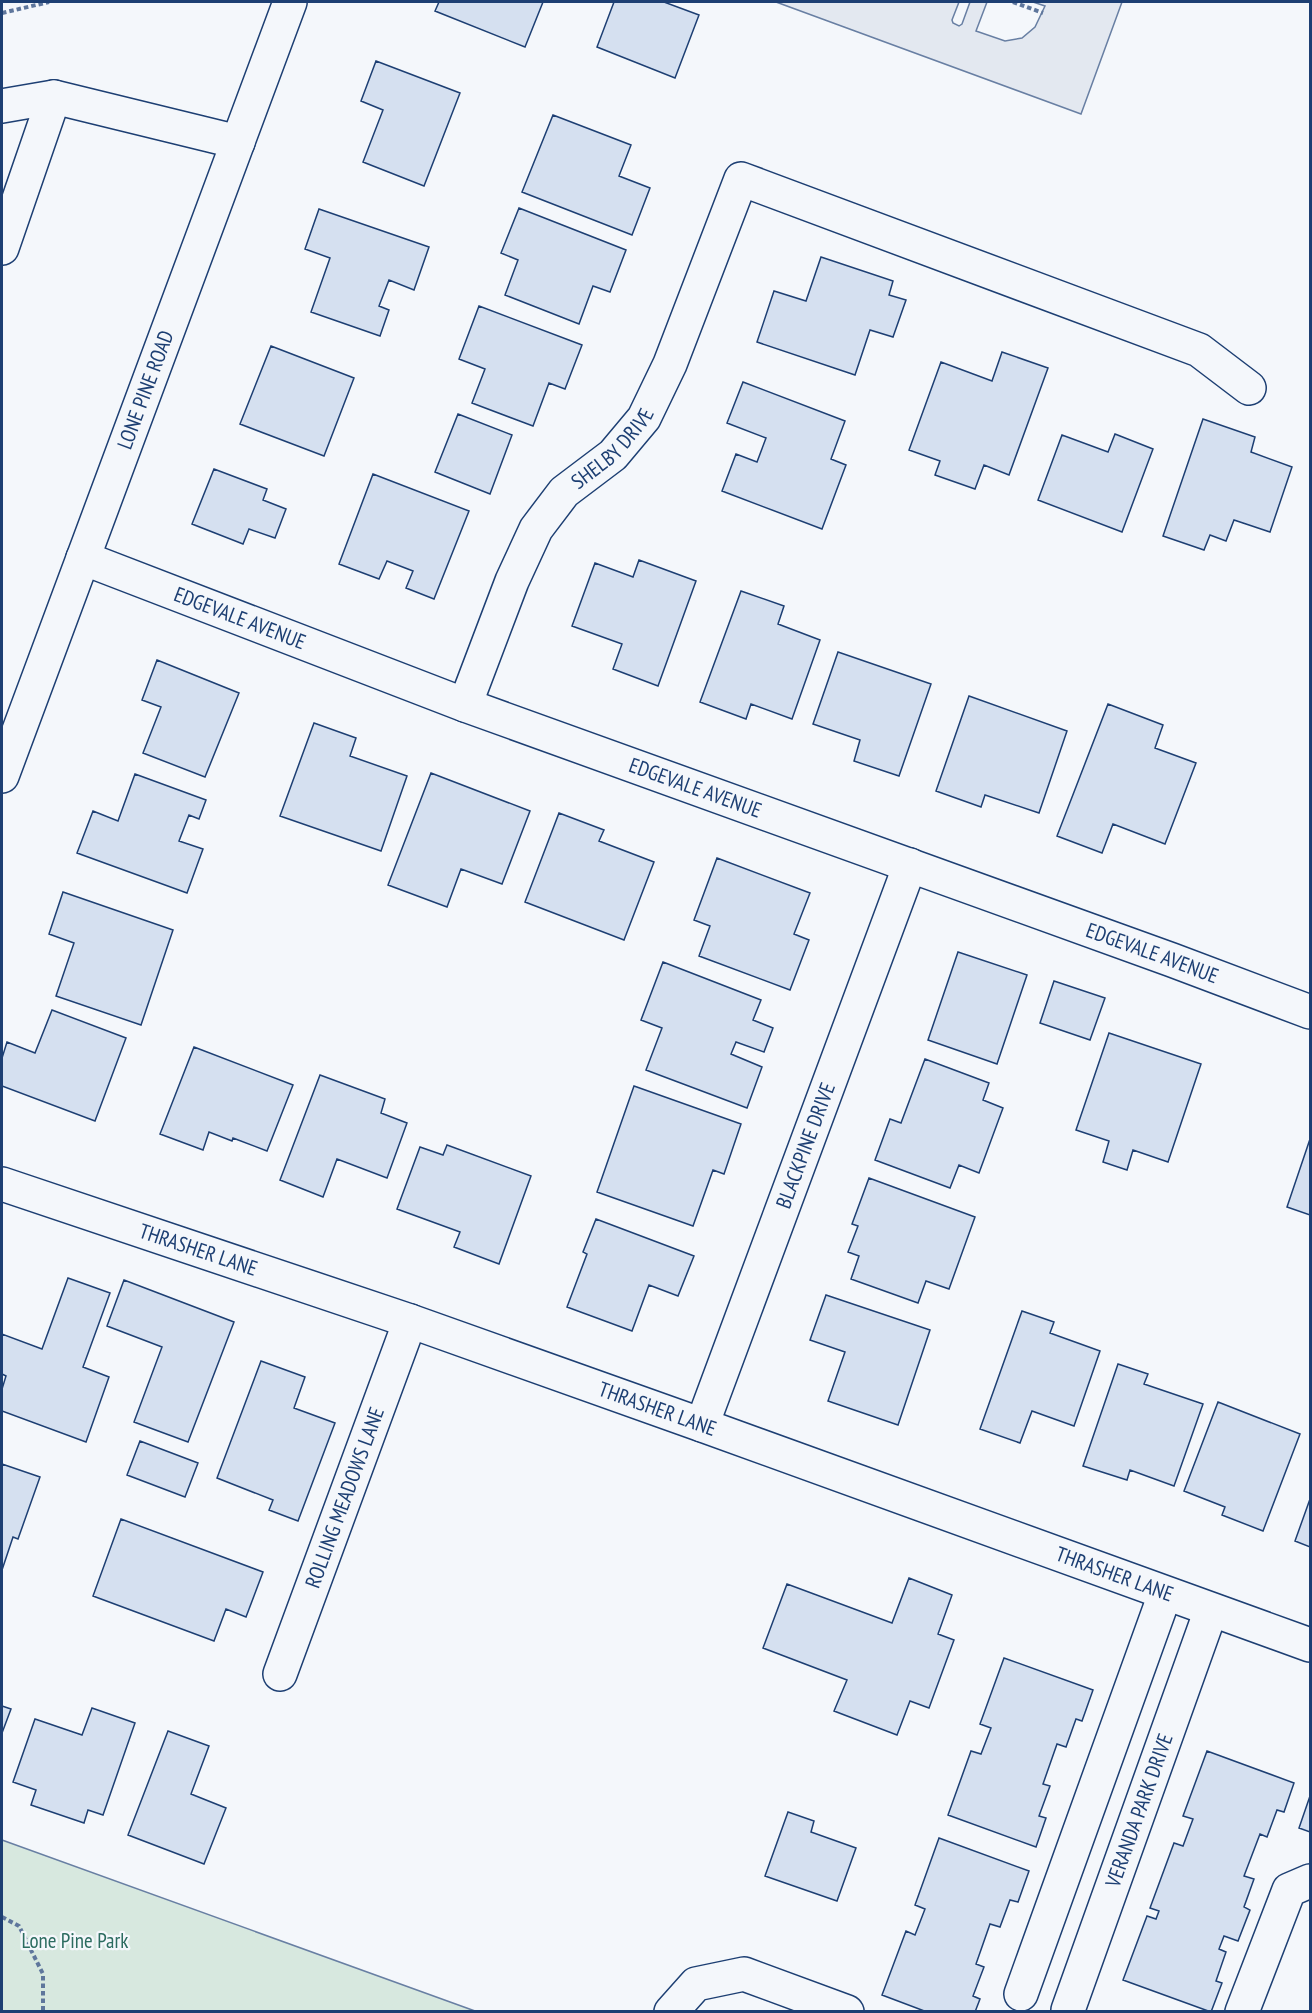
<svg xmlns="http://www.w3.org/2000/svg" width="1312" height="2013" viewBox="0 0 1312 2013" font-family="'PT Sans Narrow',sans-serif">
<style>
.green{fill:#d7e8df;stroke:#687fa3;stroke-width:1.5}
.parking{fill:#e3e8f0;stroke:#687fa3;stroke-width:1.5}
.building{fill:#d5e0f0;stroke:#1d3f73;stroke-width:1.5}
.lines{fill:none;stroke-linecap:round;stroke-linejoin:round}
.minor-casing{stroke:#1d3f73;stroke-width:36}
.path{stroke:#5e769c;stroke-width:4;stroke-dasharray:4.5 3;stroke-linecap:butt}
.minor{stroke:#f4f7fb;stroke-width:33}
.labels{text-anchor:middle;stroke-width:4.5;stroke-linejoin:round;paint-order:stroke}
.street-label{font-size:21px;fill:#1d3f73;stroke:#f4f7fb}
.park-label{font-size:21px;fill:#2c6c60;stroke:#f4f7fb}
</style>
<rect width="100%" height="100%" fill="#f4f7fb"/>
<path class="green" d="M 2,1840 L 475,2011 L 2,2011 Z"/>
<path class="parking" d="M 776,2 L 959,2 L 952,20 L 953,23 L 959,26 L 962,24 L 970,2 L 987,2 L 976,31 L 1005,41 L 1022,38 L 1035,27 L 1045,6 L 1033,2 L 1122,2 L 1081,114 Z"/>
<path class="building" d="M 439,2 L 543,2 L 525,47 L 435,11 Z
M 614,2 L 664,2 L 699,15 L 675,78 L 597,47 Z
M 376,61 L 460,93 L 424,186 L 363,162 L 383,110 L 361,101 Z
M 553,115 L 631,145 L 619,176 L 650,188 L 632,235 L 522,192 Z
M 519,208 L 626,250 L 610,292 L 593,286 L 579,324 L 505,295 L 518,260 L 501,253 Z
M 319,209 L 429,247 L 414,290 L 389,280 L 379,306 L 389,310 L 380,336 L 311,312 L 330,258 L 305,249 Z
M 821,257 L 893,281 L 889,295 L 906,300 L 893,337 L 870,330 L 855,375 L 757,342 L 774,291 L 806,301 Z
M 479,306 L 582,345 L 565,389 L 549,383 L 533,426 L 472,403 L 485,369 L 459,359 Z
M 271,346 L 354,378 L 324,456 L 240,424 Z
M 1002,352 L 1048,368 L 1009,475 L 984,465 L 975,489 L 935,475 L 940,461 L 909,450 L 941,362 L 992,381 Z
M 743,382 L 845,421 L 831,459 L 846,465 L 822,529 L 722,491 L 736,454 L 757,462 L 766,438 L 727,423 Z
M 458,414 L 512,435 L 490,494 L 435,472 Z
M 1203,419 L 1255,437 L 1251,452 L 1292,467 L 1270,532 L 1234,520 L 1226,541 L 1210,535 L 1204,550 L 1163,536 Z
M 1115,434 L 1153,449 L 1122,532 L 1038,500 L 1062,435 L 1108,452 Z
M 214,469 L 267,489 L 263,500 L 286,509 L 275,538 L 249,529 L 243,544 L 192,524 Z
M 373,474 L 469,511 L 434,599 L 406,588 L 413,571 L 387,561 L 379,579 L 339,564 Z
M 639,560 L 696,581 L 658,686 L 613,669 L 622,644 L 572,626 L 595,563 L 633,577 Z
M 741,591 L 784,606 L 778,624 L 820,640 L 792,719 L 751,704 L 746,719 L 700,702 Z
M 838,652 L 931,684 L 899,776 L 854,761 L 860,740 L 813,724 Z
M 157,660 L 239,693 L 205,777 L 143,753 L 161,707 L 142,700 Z
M 969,696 L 1067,731 L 1039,813 L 985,795 L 981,807 L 936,791 Z
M 1108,704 L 1163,725 L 1155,748 L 1196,763 L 1165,844 L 1113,824 L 1102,853 L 1057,836 Z
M 314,723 L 356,738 L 350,756 L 407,776 L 381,851 L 280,816 Z
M 431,773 L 530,811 L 502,884 L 461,869 L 447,907 L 388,885 Z
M 135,774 L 206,800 L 199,819 L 189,815 L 179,841 L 203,849 L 187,893 L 77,853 L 93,811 L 118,821 Z
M 559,813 L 604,830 L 599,841 L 654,862 L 624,940 L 525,902 Z
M 717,858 L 810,893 L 794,934 L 809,940 L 790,990 L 699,956 L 710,926 L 694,920 Z
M 63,892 L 173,930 L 141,1025 L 56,996 L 74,943 L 49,934 Z
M 958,952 L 1027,975 L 997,1064 L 928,1040 Z
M 663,962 L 761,1000 L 753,1020 L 773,1028 L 764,1052 L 736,1042 L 731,1054 L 762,1067 L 747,1108 L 646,1070 L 662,1028 L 641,1020 Z
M 1054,981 L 1105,998 L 1090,1040 L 1040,1023 Z
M 52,1010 L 126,1038 L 95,1121 L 2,1086 L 2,1058 L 7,1042 L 35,1053 Z
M 1109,1033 L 1201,1064 L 1168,1162 L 1133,1150 L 1127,1170 L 1103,1162 L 1109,1141 L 1076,1130 Z
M 194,1047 L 293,1085 L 267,1151 L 233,1138 L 232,1141 L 209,1132 L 203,1150 L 160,1134 Z
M 925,1059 L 989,1083 L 983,1100 L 1003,1108 L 979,1173 L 959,1165 L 950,1188 L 875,1160 L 890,1119 L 901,1123 Z
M 320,1075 L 385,1099 L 381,1113 L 407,1123 L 387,1178 L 337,1159 L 323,1197 L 280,1180 Z
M 634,1086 L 741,1124 L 724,1174 L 713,1170 L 693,1226 L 597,1192 Z
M 1310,1139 L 1310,1215 L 1287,1207 Z
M 447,1145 L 531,1176 L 499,1264 L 454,1247 L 460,1232 L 397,1209 L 420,1147 L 443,1155 Z
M 869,1178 L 975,1217 L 949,1289 L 926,1281 L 918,1303 L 851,1279 L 859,1256 L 848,1252 L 858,1226 L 852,1224 Z
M 596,1219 L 694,1256 L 678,1296 L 649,1285 L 632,1331 L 567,1307 L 587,1254 L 583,1252 Z
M 68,1278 L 110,1293 L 83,1367 L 109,1377 L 86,1442 L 2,1411 L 2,1389 L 6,1376 L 2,1374 L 2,1334 L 42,1349 Z
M 124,1280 L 234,1322 L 188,1442 L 134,1422 L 162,1347 L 107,1326 Z
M 826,1295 L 930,1330 L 898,1425 L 828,1401 L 845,1352 L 810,1340 Z
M 1022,1311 L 1054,1322 L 1050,1333 L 1100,1351 L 1074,1426 L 1032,1411 L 1020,1443 L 980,1429 Z
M 261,1361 L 305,1377 L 294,1408 L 335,1423 L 298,1521 L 269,1510 L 273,1500 L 217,1478 Z
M 1118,1364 L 1148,1374 L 1144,1384 L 1203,1404 L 1174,1486 L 1130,1470 L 1127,1480 L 1083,1466 Z
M 1218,1402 L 1300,1434 L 1263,1531 L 1222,1515 L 1225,1507 L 1184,1491 Z
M 140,1441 L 198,1463 L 185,1497 L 127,1475 Z
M 2,1464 L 40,1477 L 18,1539 L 13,1537 L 2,1570 Z
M 1310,1499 L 1310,1547 L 1295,1541 Z
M 121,1519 L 263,1572 L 246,1617 L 226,1609 L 214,1641 L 93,1596 Z
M 909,1578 L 952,1595 L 938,1634 L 954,1640 L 929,1708 L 910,1701 L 897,1735 L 834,1711 L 847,1680 L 763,1648 L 787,1584 L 892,1623 Z
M 1004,1658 L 1093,1690 L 1082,1721 L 1076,1719 L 1066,1747 L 1057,1744 L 1043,1784 L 1050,1786 L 1039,1816 L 1046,1818 L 1036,1847 L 948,1815 L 971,1751 L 981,1754 L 991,1728 L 980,1724 Z
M 2,1706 L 11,1709 L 2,1733 Z
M 92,1708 L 135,1723 L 103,1815 L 88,1810 L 84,1823 L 31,1805 L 36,1790 L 13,1782 L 35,1719 L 82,1735 Z
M 168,1731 L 209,1746 L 191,1794 L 226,1808 L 204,1864 L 128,1835 Z
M 1207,1751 L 1294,1783 L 1284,1812 L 1277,1810 L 1267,1837 L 1260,1834 L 1244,1876 L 1254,1879 L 1244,1907 L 1250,1910 L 1238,1941 L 1224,1936 L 1219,1949 L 1226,1952 L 1216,1981 L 1222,1983 L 1211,2012 L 1123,1980 L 1147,1916 L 1156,1919 L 1159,1911 L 1150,1908 L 1174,1843 L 1183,1846 L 1193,1819 L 1183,1816 Z
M 1310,1796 L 1310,1832 L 1299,1828 Z
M 788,1812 L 814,1821 L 811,1832 L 856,1848 L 837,1901 L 765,1876 Z
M 939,1838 L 1029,1871 L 1018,1902 L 1010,1900 L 1000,1927 L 990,1924 L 976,1964 L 984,1967 L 973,1996 L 980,1999 L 975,2012 L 927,2012 L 882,1995 L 906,1931 L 915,1935 L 925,1909 L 915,1905 Z"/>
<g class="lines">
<defs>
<g id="minor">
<path d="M 2,106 L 54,97 L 238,142"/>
<path d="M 2,248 L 54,97"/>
<path id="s1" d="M 83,558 L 465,705 L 1172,960 L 1310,1012"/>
<path id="s2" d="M 465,705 L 512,581 L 536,529 L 564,492 L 613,455 L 644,418 L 670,364 L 741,179 L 1199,350 L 1249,388"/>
<path id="s3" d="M 2,776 L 290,2"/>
<path id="s4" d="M 2,1184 L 410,1321 L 702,1425 L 1310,1645"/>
<path id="s5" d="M 702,1425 L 910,865"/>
<path id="s6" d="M 280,1674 L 410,1321"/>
<path d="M 1021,1994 L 1165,1594"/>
<path id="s7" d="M 1068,2010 L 1211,1610"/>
<path d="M 671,2012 L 696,1984 L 744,1974 L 847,2012"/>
<path d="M 1242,2012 L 1289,1890 L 1310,1881"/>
</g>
</defs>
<use href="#minor" class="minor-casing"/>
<path class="path" d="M 1013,2 L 1043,13
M 2,13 L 49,2
M 2,1917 L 19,1926 L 43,1974 L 43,2012"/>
<use href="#minor" class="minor"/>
</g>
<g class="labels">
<g class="street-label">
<text dy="7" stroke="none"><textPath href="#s3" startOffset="412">LONE PINE ROAD</textPath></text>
<text dy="7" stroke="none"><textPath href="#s2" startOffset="302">SHELBY DRIVE</textPath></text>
<text dy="7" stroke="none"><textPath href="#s1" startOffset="168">EDGEVALE AVENUE</textPath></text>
<text dy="7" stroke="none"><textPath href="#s1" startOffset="654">EDGEVALE AVENUE</textPath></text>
<text dy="7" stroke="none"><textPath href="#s1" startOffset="1140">EDGEVALE AVENUE</textPath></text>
<text dy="7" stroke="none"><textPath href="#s5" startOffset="298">BLACKPINE DRIVE</textPath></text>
<text dy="7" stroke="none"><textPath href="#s4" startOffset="207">THRASHER LANE</textPath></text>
<text dy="7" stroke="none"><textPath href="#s4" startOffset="693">THRASHER LANE</textPath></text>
<text dy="7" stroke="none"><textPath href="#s6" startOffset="188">ROLLING MEADOWS LANE</textPath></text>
<text dy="7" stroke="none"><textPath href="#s4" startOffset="1179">THRASHER LANE</textPath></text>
<text dy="7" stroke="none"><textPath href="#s7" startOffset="212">VERANDA PARK DRIVE</textPath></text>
</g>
<g class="park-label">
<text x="75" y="1948">Lone Pine Park</text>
</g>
</g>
<rect width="1312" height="2013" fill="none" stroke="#1d3f73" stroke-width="6"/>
</svg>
